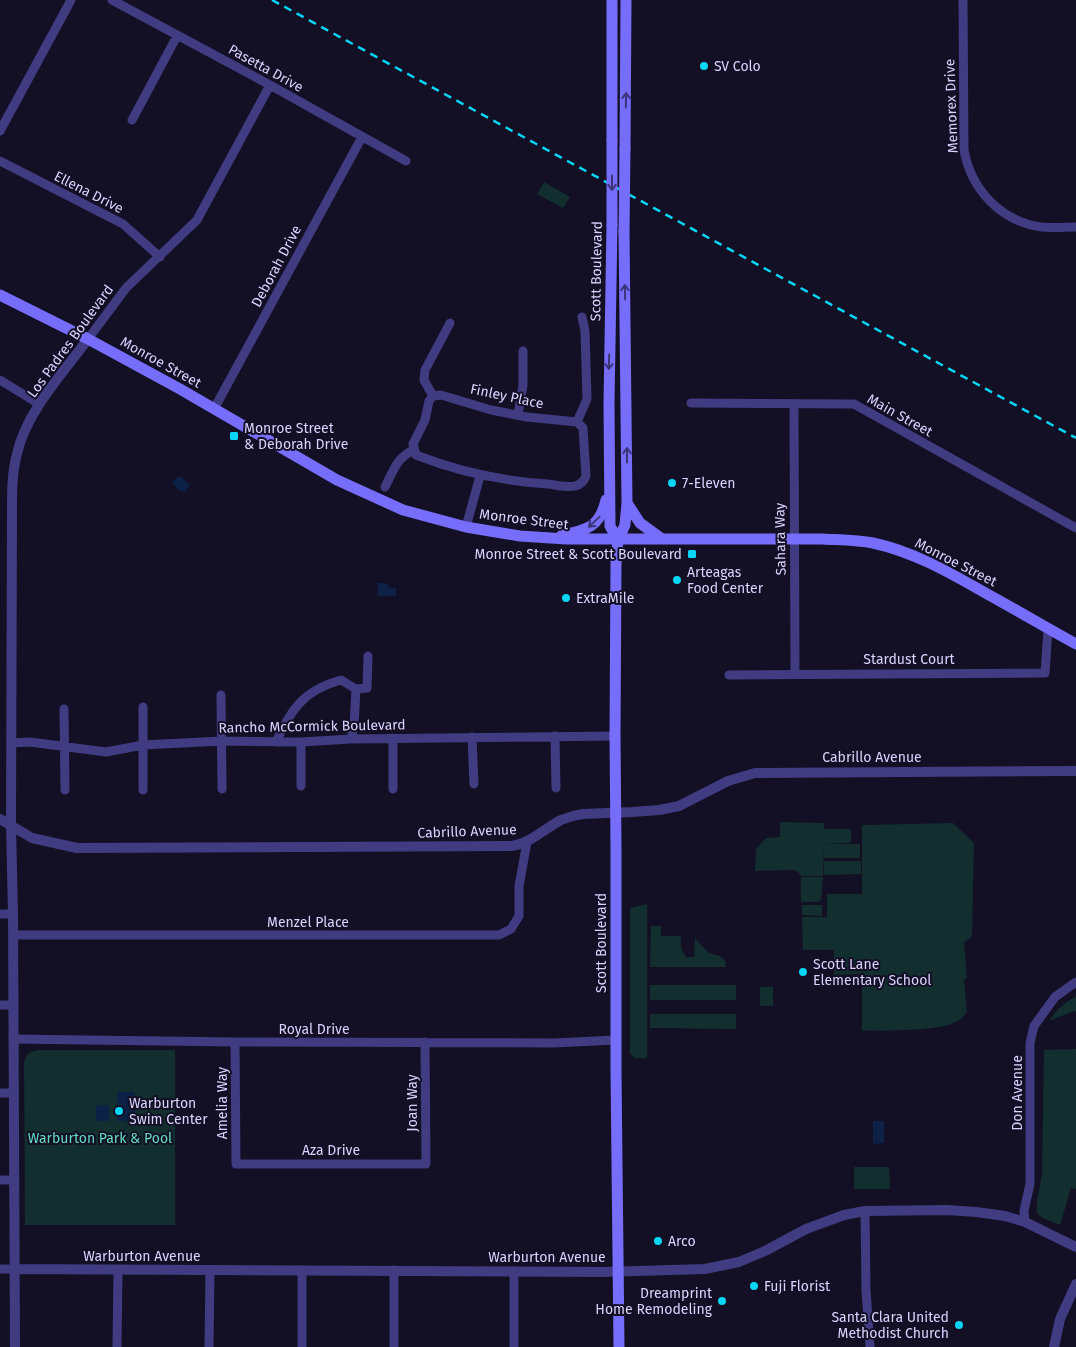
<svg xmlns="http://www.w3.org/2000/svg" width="1076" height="1347" viewBox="0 0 1076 1347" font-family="'Fira Sans',sans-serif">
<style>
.green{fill:#122e2e}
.water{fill:#0d2045}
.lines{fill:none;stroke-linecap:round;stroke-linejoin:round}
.minor{stroke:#413c82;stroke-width:9}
.tertiary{stroke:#413c82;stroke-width:10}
.secondary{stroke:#766dfb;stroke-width:11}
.rail{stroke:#07d6f6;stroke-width:2.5;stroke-dasharray:8 6;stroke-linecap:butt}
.secondary-bridge{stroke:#766dfb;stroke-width:11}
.oneway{stroke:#3b357a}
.poi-dot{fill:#07d6f6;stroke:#130f24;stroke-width:2}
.labels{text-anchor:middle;stroke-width:4;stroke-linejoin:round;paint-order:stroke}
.poi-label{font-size:14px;fill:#dad3fe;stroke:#130f24;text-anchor:start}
.street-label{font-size:14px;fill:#dad3fe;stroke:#130f24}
.park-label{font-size:14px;fill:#61dcc2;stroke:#130f24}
</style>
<rect width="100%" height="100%" fill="#130f24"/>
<path class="green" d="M 544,182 L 570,197 L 563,208 L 537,194 Z
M 780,822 L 824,823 L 824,829 L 851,829 L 851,843 L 823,844 L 860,844 L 860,858 L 824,858 L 824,847 L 823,876 L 801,876 L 798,872 L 793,870 L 755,871 L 756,849 L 766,838 L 780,837 Z
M 953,823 L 974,843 L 972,937 L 964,942 L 967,977 L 964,981 L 967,1012 C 965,1015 962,1018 959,1020 C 944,1032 882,1030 862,1031 L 862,974 L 834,975 L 834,950 L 803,950 L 802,917 L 827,917 L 827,894 L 862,894 L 862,825 Z
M 824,861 L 861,861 L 861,874 L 824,875 Z
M 801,877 L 823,877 L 821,900 L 819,902 L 801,902 Z
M 647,904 L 647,1058 L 634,1058 L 630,1053 L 630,908 Z
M 802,905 L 822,905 L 822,916 L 802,915 Z
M 651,926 L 661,926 L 661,936 L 681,936 L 681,948 L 686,957 L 694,957 L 695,938 L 709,953 L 720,956 L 725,960 L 726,967 L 650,967 Z
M 650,985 L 736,985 L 736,1000 L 650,1000 Z
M 760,987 L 773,987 L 773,1006 L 760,1006 Z
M 1076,996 L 1076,1012 L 1074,1011 L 1049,1021 C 1056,1010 1064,1003 1076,996 Z
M 650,1014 L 736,1014 L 736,1029 L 650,1028 Z
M 1076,1049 L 1076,1189 L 1071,1188 L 1060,1225 C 1053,1222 1043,1219 1038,1214 C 1034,1208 1041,1183 1042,1174 L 1044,1050 Z
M 39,1050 L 175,1050 L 175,1225 L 25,1225 L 24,1063 C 26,1054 30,1051 39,1050 Z
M 854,1167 L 889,1167 L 890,1189 L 854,1189 Z"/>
<path class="water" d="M 180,476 L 190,485 L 185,492 L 180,491 L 172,483 L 177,477 Z
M 378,583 L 386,583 L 390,588 L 396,588 L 396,596 L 377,596 Z
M 117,1092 L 135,1092 L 135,1121 L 117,1121 Z
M 96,1105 L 109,1105 L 109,1121 L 96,1121 Z
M 873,1121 L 884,1121 L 884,1143 L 873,1144 Z"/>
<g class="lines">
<path class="minor" d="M 112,0 L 270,85 L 406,161
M 963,0 L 964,150 C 971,189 1000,221 1041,227 C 1052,228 1065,227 1076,227
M 132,120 L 177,36
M 0,131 L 71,0
M 0,161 L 123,224 L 160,257
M 88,339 L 126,288 L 197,220 L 270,85
M 0,380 L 39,404
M 433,396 L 429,401 L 425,420 L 413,444 L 416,455 C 459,472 502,481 548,484 C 556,485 568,488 575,486 C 580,485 584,481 586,476 L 583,428 L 577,422
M 433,396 L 441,395 L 491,410 L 527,417 L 577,422
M 433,396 L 424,380 L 425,370 L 450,323
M 691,403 L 854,404 L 1076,528
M 794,405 L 795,674
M 214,409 L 362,137
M 518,415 L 523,385 L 523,351
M 577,422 L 587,399 L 585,331 L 582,317
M 385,487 C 394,470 395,460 413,450
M 466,527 L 480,476
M 729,675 L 1045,673 L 1048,629
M 356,689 L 367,688 L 368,656
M 221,695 L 222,789
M 64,709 L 65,790
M 555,736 L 556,788
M 472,737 L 474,784
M 393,738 L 393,789
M 276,742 C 291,709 304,690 341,680 L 356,689 L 354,726 L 351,739
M 301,742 L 301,786
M 11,743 L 30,742 L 106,752 L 143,745 L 222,741 L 301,742 L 351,739 L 615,736
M 143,790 L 143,707
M 0,914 L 13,914
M 14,935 L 499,935 L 511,929 L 519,916 L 519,886 L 527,842
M 0,1005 L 14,1005
M 13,1039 L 235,1042 L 554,1043 L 616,1040
M 235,1042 L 236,1164 L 426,1164 L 425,1042
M 0,1093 L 14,1093
M 0,1180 L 14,1180
M 865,1211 L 866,1290 L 870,1347
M 1025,1222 L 1024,1211 L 1030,1184 L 1030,1043 L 1034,1026 L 1055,997 L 1076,982
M 0,1269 L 14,1269
M 302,1270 L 302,1347
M 117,1347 L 118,1270
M 209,1347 L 210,1270
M 394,1347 L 394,1270
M 514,1347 L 514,1271"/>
<path class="tertiary" d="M 0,819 L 32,838 L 77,848 L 512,846 C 531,843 544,829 561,820 C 568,817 575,815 583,814 L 632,812 L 659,810 L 679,806 L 728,781 L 755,773 L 1076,771
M 14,1269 L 602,1272 L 705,1269 L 739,1262 L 765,1251 L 806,1229 L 844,1215 L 865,1211 L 947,1210 L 976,1212 L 1005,1216 L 1025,1222 L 1076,1247
M 15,1347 L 13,914 L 11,826 L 12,509 C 12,490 12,472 17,454 C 26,412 63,373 88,339
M 1054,1347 L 1060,1319 L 1076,1284"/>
<path class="secondary" d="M 612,141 L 612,0
M 625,149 L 626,0
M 612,225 L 609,403 L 610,526 L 618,540
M 0,295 L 88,339 L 180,389 L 337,480 L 403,510 L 466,527 L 520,536 L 566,539 L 823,539 C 840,540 857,540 873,543 C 915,552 952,574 989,595 C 1018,611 1047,628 1076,644
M 627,503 L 640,523 L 662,539
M 562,535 C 587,530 600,527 606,500
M 619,1347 L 616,1071 L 616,848 L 615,736 L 616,562 L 618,540 L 625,525 L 627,503 L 624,232"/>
<path class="rail" d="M 272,0 L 1076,438"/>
<path class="secondary-bridge" d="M 612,141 L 612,225
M 624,232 L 625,149"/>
</g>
<defs><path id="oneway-shaft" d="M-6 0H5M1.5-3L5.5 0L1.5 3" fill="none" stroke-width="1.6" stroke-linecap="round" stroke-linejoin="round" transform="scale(1.25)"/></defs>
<g class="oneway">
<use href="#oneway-shaft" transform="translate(626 100) rotate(-89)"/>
<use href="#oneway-shaft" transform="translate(612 183) rotate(90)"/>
<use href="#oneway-shaft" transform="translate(625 292) rotate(-91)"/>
<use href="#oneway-shaft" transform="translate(609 362) rotate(91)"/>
<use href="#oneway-shaft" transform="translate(627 455) rotate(-90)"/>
<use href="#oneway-shaft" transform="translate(594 522) rotate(137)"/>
</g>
<g class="poi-dot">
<circle cx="704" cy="66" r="5"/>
<rect x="229" y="431" width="10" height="10" rx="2.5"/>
<circle cx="672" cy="483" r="5"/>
<rect x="687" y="549" width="10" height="10" rx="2.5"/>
<circle cx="677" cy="580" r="5"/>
<circle cx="566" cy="598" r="5"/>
<circle cx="803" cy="972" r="5"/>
<circle cx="119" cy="1111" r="5"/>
<circle cx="658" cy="1241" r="5"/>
<circle cx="754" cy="1286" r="5"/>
<circle cx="722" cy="1301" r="5"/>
<circle cx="959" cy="1325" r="5"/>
</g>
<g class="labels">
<g class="poi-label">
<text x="714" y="71">SV Colo</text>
<text x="244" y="433">Monroe Street<tspan x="244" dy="16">&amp; Deborah Drive</tspan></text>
<text x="682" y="488">7-Eleven</text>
<text x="682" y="559" text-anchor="end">Monroe Street &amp; Scott Boulevard</text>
<text x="687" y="577">Arteagas<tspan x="687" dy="16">Food Center</tspan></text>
<text x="576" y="603">ExtraMile</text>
<text x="813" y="969">Scott Lane<tspan x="813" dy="16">Elementary School</tspan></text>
<text x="129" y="1108">Warburton<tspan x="129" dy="16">Swim Center</tspan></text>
<text x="668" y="1246">Arco</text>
<text x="764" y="1291">Fuji Florist</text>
<text x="712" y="1298" text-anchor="end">Dreamprint<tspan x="712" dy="16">Home Remodeling</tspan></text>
<text x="949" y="1322" text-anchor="end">Santa Clara United<tspan x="949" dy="16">Methodist Church</tspan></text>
</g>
<g class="street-label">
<text transform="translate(266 68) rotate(29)" y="5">Pasetta Drive</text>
<text transform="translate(951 106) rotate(-92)" y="5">Memorex Drive</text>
<text transform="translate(89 192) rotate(27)" y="5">Ellena Drive</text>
<text transform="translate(276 266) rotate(-62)" y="5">Deborah Drive</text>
<text transform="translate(596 271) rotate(-89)" y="5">Scott Boulevard</text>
<text transform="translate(70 341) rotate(-54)" y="5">Los Padres Boulevard</text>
<text transform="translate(161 362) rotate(29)" y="5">Monroe Street</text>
<text transform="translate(507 396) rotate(12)" y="5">Finley Place</text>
<text transform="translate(900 415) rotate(29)" y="5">Main Street</text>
<text transform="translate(524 519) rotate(7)" y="5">Monroe Street</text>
<text transform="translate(780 539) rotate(-91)" y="5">Sahara Way</text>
<text transform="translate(956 562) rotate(27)" y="5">Monroe Street</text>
<text x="909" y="664">Stardust Court</text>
<text transform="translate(312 726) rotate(-1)" y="5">Rancho McCormick Boulevard</text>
<text x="872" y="762">Cabrillo Avenue</text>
<text transform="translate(467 831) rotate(-2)" y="5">Cabrillo Avenue</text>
<text x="308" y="927">Menzel Place</text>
<text transform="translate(601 943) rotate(-90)" y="5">Scott Boulevard</text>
<text x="314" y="1034">Royal Drive</text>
<text transform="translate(1017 1093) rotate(-90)" y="5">Don Avenue</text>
<text transform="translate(222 1103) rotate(-90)" y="5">Amelia Way</text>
<text transform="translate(412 1103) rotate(-90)" y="5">Joan Way</text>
<text x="331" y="1155">Aza Drive</text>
<text x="142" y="1261">Warburton Avenue</text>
<text x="547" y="1262">Warburton Avenue</text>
</g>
<g class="park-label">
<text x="100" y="1143">Warburton Park &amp; Pool</text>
</g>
</g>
</svg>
